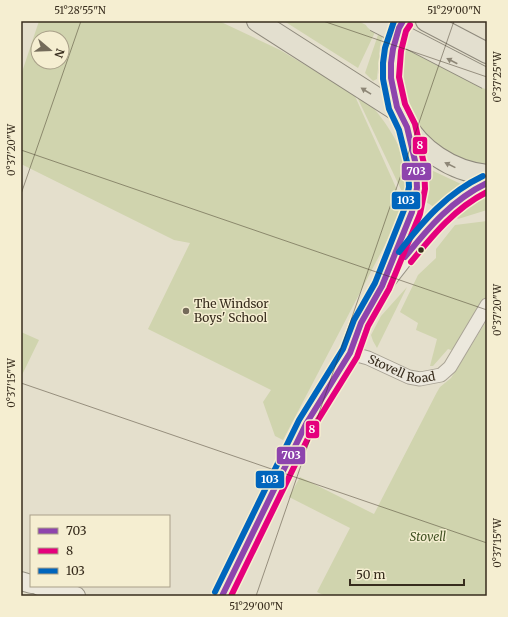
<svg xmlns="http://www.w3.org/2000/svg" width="508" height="617" viewBox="0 0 508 617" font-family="Merriweather,serif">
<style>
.green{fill:#d0d4ae;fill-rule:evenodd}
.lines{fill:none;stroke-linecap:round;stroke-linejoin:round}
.street-casing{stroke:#a9a395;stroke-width:15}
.secondary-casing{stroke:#989385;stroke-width:20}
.primary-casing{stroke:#8e897c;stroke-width:22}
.street{stroke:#ece8dd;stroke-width:13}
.secondary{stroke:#ece8dd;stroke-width:18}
.primary{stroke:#e3dfcf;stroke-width:20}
.primary-bridge-casing{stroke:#8e897c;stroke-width:22;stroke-linecap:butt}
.primary-bridge{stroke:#e3dfcf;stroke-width:20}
.bus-1-casing{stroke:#f5eed1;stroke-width:9}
.bus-2-casing{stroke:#f5eed1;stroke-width:9}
.bus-3-casing{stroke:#f5eed1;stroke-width:9}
.bus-1{stroke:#8e44ad;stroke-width:6}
.bus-2{stroke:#e5007d;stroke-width:6}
.bus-3{stroke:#0065bd;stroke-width:6}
.oneway{fill:#8d8676}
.ticks{fill:none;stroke:#372c1d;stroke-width:1;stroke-opacity:0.45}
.bus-dot{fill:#372c1d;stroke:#f5eed1;stroke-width:1.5}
.poi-dot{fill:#746b5a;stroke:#f5eed1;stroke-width:1.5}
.labels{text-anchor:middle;stroke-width:3;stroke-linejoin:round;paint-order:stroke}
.poi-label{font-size:12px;fill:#372c1d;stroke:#f5eed1;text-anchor:start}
.street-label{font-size:12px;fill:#372c1d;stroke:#f5eed1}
.park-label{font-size:12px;font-style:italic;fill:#435324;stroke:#f5eed1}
.line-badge{stroke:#f5eed1;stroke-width:1.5}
.badge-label{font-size:11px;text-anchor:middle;font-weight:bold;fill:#fff}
.neatline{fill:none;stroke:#372c1d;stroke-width:1.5}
.ticks-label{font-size:10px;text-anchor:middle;fill:#372c1d}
</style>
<rect width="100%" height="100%" fill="#e4dfcc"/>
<path class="green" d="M 39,21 L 219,21 L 280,50 L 354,94 L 402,201 L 399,218 L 283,440 L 275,436 L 263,402 L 271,390 L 148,329 L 190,243 L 174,240 L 21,164 L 21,75 ZM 38,38 L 62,38 L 62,62 L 38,62 Z
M 284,21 L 358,21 L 376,30 L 358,68 Z
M 379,32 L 383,35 L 380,46 L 377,79 L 373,81 L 365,73 Z
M 404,44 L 487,87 L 487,164 C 443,162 406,123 400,80 C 400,76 401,70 401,65 C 401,57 401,51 404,44 Z
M 361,94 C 384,118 404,146 409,179 C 410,185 409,192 409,198 L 405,198 L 358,99 Z
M 429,169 L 461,184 L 460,188 L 437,209 L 423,200 L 427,185 L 426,172 Z
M 487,195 L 487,210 L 458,219 L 454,215 L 474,201 Z
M 487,221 L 487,297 L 454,351 L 448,349 L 433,366 L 430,366 L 437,339 L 416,330 L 418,323 L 400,312 L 418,275 L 436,258 L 436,249 L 455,225 Z
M 407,287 L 377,348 L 373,341 L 371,335 L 381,316 Z
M 487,320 L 487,596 L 325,596 L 317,592 L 350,528 L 289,497 L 300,477 L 374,514 L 437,392 L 440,387 L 451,378 Z
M 21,332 L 39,340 L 21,377 Z"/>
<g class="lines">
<defs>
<g id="street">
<path id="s1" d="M 350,353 L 368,358 L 409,377 L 420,379 L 441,375 L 450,367 L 487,305"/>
</g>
<path id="secondary" d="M 391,265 C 404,233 421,201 417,165 C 415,152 411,139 407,127
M 21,581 L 31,584
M 39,586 L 76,596
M 222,596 L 306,424 L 350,353 L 361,323 L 374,297 L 382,286 L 421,236 L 440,215 L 461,197 L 487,183"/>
<path id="primary" d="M 257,21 L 399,112
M 403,21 C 365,88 414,167 487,175
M 426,21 L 487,53"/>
</defs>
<use href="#street" class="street-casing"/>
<use href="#secondary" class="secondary-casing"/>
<use href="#primary" class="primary-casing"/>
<use href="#street" class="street"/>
<use href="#secondary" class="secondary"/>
<use href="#primary" class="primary"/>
<defs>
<path id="primary-bridge" d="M 375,21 L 487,79"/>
</defs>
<use href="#primary-bridge" class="primary-bridge-casing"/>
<use href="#primary-bridge" class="primary-bridge"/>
<defs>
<path id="bus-1" d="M 405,257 C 429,227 452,200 487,183
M 222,596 L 306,424 L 350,353 L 361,323 L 382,286 L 412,212 L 417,188 L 416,165 L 407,127 L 397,107 L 391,78 L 391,63 L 393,49 L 399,28 L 403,21"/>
<path id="bus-2" d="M 411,262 C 433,235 455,208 487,192
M 231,596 L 313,428 L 357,357 L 368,326 L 389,289 L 420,214 L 425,189 L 424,164 L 415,124 L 405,104 L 399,77 L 401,51 L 406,31 L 410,25"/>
<path id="bus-3" d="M 399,252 C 423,221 447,193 483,176
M 215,592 L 299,420 L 343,349 L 354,320 L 375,283 L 404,210 L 409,187 L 408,166 L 399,130 L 389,109 L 383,79 L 383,63 L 385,48 L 394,21"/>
</defs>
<use href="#bus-1" class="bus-1-casing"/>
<use href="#bus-2" class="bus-2-casing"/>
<use href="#bus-3" class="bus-3-casing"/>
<use href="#bus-1" class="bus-1"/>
<use href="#bus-2" class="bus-2"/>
<use href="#bus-3" class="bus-3"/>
</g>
<defs><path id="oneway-solid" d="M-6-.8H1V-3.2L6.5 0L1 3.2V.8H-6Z"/></defs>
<g class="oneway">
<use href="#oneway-solid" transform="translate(452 61) rotate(-153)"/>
<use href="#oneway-solid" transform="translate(366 91) rotate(-148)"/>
<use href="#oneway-solid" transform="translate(450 165) rotate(-154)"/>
</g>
<path class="ticks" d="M 323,21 L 487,77M 21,150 L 487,310M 21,194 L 81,21M 21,383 L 487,543M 256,596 L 454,21"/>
<circle class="bus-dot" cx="421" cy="250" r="3.5"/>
<circle class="poi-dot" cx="186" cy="311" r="4"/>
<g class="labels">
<g class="poi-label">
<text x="194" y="308">The Windsor<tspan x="194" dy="14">Boys' School</tspan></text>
</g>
<g class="street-label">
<text dy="4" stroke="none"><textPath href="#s1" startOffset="55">Stovell Road</textPath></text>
</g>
<g class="park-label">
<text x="428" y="541">Stovell</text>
</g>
</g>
<g class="line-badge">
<rect x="412" y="136" width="16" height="19" rx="4" fill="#e5007d"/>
<rect x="401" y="162" width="31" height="19" rx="4" fill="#8e44ad"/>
<rect x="391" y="191" width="30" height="19" rx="4" fill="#0065bd"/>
<rect x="305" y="420" width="15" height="19" rx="4" fill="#e5007d"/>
<rect x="276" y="446" width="30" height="19" rx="4" fill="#8e44ad"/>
<rect x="255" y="470" width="30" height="19" rx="4" fill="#0065bd"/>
</g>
<g class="badge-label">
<text x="420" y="149">8</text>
<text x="416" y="175">703</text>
<text x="406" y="204">103</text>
<text x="312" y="433">8</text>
<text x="291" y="459">703</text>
<text x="270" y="483">103</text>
</g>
<rect width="508" height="617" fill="none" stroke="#f5eed1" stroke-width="44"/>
<rect x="30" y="515" width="140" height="72" fill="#f5eed1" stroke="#a9a089"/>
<rect x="38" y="528" width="20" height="6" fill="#8e44ad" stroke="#a9a089"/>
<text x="66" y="535" font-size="12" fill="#372c1d">703</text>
<rect x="38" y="548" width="20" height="6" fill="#e5007d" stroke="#a9a089"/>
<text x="66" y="555" font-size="12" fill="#372c1d">8</text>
<rect x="38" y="568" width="20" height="6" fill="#0065bd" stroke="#a9a089"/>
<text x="66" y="575" font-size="12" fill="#372c1d">103</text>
<g transform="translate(50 50) rotate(109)"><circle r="19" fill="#f5eed1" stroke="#a9a089"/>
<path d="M0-3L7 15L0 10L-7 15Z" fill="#746b5a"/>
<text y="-6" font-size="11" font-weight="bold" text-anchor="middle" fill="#372c1d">N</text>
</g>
<path d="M350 579v6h114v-6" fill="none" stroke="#372c1d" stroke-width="2"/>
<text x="356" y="579" font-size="12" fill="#372c1d" stroke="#f5eed1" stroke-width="3" paint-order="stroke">50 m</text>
<rect x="22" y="22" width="464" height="573" class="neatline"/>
<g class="ticks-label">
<text x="80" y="14">51°28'55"N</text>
<text x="454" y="14">51°29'00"N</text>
<text transform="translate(497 77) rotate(-90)" y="4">0°37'25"W</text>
<text transform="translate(11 150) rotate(-90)" y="4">0°37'20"W</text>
<text transform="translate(497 310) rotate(-90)" y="4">0°37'20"W</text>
<text transform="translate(11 383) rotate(-90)" y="4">0°37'15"W</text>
<text transform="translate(497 543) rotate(-90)" y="4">0°37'15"W</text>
<text x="256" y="610">51°29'00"N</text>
</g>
</svg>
